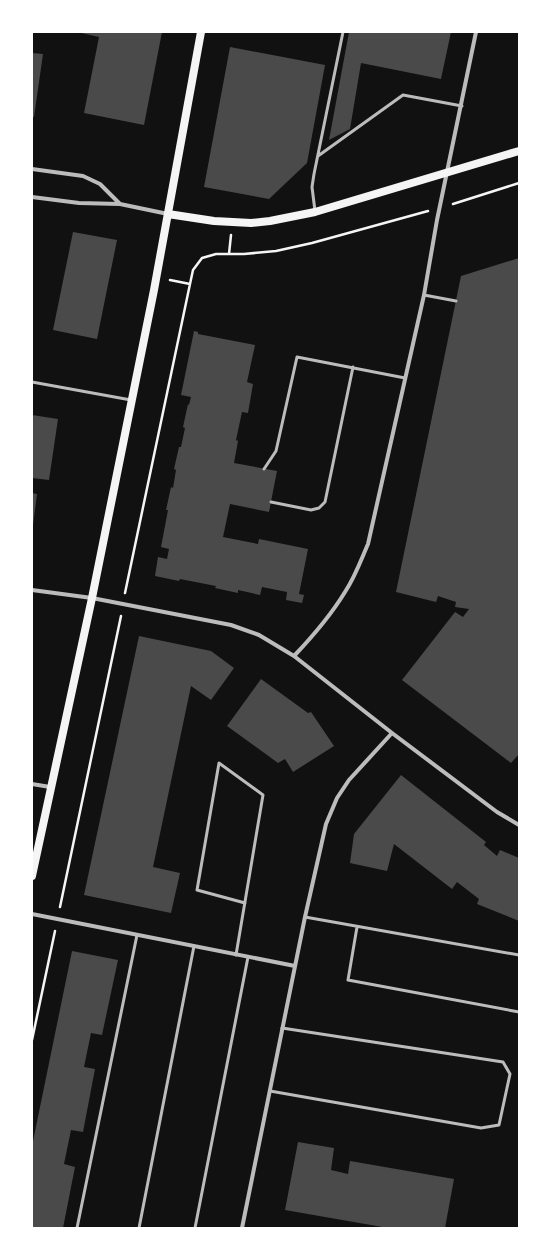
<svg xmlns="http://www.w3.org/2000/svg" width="551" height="1260" viewBox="0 0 551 1260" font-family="'Archivo Narrow',sans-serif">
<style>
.building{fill:#4a4a4a}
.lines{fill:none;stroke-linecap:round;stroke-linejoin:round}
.path{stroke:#f5f5f5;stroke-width:2.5}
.service{stroke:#bcbcbc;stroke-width:3}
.minor{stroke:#bcbcbc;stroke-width:4}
.secondary{stroke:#f5f5f5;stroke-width:8}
</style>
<rect width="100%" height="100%" fill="#111"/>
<path class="building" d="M 77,32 L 162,32 L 144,125 L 84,113 L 99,37 Z
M 349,32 L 451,32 L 441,79 L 361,63 L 350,129 L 329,140 Z
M 230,47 L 325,65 L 307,163 L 269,199 L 204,187 Z
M 32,53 L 43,54 L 34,117 L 32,117 Z
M 73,232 L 117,240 L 97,339 L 53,330 Z
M 519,258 L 519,754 L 511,763 L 402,680 L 455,612 L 463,617 L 469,609 L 455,607 L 456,602 L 438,596 L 436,602 L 396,592 L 461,276 Z
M 194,331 L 198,332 L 198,334 L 255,345 L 247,382 L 253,384 L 248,413 L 242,412 L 236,440 L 238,441 L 234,463 L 277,471 L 269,512 L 230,504 L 223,537 L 258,544 L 259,539 L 308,549 L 299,594 L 304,595 L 302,603 L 286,600 L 287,592 L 262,587 L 260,595 L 238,590 L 238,593 L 215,588 L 216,586 L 180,579 L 179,581 L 155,576 L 158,557 L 167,559 L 169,549 L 161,547 L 168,510 L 166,510 L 171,487 L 173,488 L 176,470 L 174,469 L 179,447 L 181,447 L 185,428 L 183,427 L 188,404 L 189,405 L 191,397 L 181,395 Z
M 32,415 L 58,419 L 49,480 L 32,478 Z
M 32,493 L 37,494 L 33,525 L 32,525 Z
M 139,636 L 211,651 L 234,668 L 211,700 L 191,686 L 153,867 L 180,873 L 171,913 L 84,895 Z
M 261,679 L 308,713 L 311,712 L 334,746 L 293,772 L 285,759 L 278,763 L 227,726 Z
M 401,775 L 486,842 L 484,845 L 497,856 L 500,850 L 519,858 L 519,921 L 477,904 L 479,899 L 457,882 L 452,889 L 394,844 L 387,871 L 350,863 L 354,834 Z
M 72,951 L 118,960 L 102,1035 L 91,1033 L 84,1067 L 95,1069 L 83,1132 L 71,1130 L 64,1164 L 75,1167 L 63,1228 L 32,1228 L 32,1146 Z
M 298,1142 L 334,1148 L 331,1170 L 348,1174 L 350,1161 L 454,1179 L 445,1228 L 388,1228 L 285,1210 Z"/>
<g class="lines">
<path class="path" d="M 453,204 L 519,183
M 229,254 L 231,235
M 170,280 L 190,284
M 125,593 L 190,284 L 193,270 L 202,258 L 216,254 L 244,254 L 276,251 L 312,243 L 428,211
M 60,907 L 121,616
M 32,1040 L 55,931"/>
<path class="service" d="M 318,156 L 403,95 L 462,106
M 315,211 L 312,187 L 314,174 L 343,32
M 424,295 L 456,301
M 32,382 L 131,400
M 264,469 L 276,451 L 297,357 L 405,378
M 271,502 L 311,510 L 319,508 L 325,502 L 353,367
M 305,917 L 519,955
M 357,927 L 348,980 L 519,1012
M 236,955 L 263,795 L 219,763 L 197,890 L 245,903
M 270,1091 L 481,1128 L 499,1125 L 510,1074 L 503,1062 L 282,1028
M 77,1228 L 137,935
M 139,1228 L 194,946
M 195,1228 L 248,957"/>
<path class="minor" d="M 32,169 L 83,176 L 100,184 L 120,204
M 32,197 L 79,203 L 120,204 L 168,214
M 32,590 L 92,598 L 231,625 L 259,635 L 294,656 L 392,733 L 497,812 L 519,825
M 294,656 C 313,636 331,615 345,592 C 355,577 361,560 368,544 L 424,295 L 437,220 L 476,32
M 32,784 L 50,787
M 32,914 L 295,966
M 242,1228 L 305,917 L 326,824 L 337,798 L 349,780 L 392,733"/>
<path class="secondary" d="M 168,214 L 214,221 L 251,223 L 270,221 L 315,212 L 519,151
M 32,876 L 92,598 L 154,290 L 201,32"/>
</g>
<rect width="551" height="1260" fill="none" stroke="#ffffff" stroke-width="66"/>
</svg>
